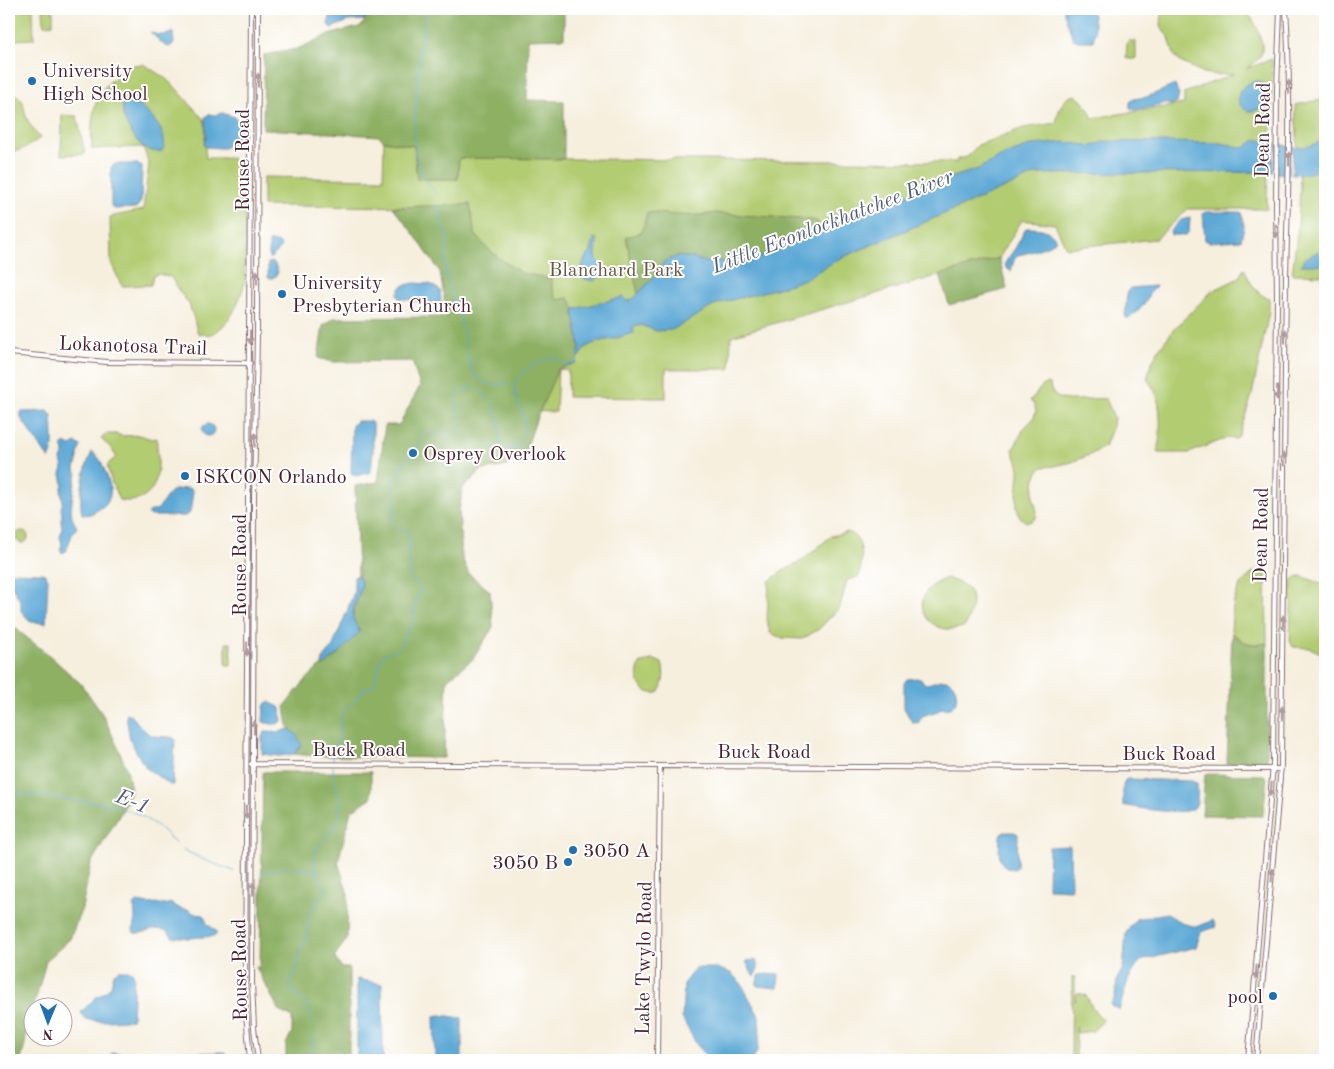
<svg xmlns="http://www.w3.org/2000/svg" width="1334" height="1069" viewBox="0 0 1334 1069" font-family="'Old Standard TT',serif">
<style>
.green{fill:#b2cc72;stroke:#7e764e}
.forest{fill:#8db064;stroke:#6c6848}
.water{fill:#5da9d6;stroke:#546480}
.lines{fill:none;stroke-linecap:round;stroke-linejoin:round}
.stream{stroke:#5da9d6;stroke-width:1}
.secondary-casing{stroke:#86686a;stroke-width:6}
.secondary{stroke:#fff;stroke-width:4}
.oneway{fill:#ae9aa0}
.poi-dot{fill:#1f6fb2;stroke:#fff;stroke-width:2}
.labels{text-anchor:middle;stroke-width:4;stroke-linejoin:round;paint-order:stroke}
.poi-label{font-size:20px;fill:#4a1f2b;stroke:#fff;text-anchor:start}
.street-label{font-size:20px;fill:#4a1f2b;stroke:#fff}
.park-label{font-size:20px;fill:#695340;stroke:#fff}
.water-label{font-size:21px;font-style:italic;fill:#535d78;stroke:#fff}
</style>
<rect width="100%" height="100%" fill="#fff"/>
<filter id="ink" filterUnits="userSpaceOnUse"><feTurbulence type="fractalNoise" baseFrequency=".02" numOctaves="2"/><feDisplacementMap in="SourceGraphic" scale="10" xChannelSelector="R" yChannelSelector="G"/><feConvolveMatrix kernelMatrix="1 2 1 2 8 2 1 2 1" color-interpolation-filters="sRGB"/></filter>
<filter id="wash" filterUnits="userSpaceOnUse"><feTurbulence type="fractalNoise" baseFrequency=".0096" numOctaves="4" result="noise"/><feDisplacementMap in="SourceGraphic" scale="20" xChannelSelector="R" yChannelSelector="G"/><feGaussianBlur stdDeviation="1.12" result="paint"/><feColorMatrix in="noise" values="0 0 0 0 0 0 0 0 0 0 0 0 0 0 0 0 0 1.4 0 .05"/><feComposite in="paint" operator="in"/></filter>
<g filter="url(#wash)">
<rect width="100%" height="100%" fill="#f6efde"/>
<path class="green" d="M 9,9 L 33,9 L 34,39 L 9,40 Z
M 43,9 L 53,9 L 53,24 L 44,25 Z
M 1162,9 L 1243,9 C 1253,15 1264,40 1262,52 C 1260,60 1251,65 1246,69 L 1272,59 L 1271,131 L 1267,193 L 1267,209 L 1188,209 L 1156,239 L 1066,248 L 1055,224 L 1022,220 L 999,258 L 731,336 L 730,369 L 666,369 L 666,398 L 568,397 L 568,370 L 558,369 L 556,412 L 454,409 L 457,207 L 263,206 L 263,177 L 383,179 L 384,141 L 414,146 L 417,179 L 458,179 L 458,158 L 957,162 L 957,159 L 967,157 L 978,145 L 1023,128 L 1056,123 C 1058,111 1062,97 1076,95 C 1083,102 1090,108 1092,118 L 1184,104 L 1184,93 L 1234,74 L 1215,75 L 1204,73 L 1180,62 L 1174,55 L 1169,37 L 1161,27 Z
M 1128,41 L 1134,41 L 1136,42 L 1136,58 L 1134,59 L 1128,59 L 1126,58 L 1127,42 Z
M 143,64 L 165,78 L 176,88 L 205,121 C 206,125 205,139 204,144 L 205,147 L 206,158 L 232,158 L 240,173 L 245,186 L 245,279 C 242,297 231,324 214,333 C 210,335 204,334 199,334 L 197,331 L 194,319 L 189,304 L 179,291 L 171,277 L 158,274 L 153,276 L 151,285 L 122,286 L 111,263 L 110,217 L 143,210 L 149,164 L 143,147 L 92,149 C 91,129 91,106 103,89 C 110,80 122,73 130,67 L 134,65 Z
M 9,93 C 27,95 22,109 28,121 C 31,127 36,133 40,138 C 30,146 21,150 9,153 Z
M 1325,99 L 1325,275 L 1292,274 L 1298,226 L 1300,188 L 1295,105 Z
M 62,115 L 77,116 L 85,154 L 61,155 Z
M 1244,268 C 1250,282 1254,292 1269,299 L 1269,312 L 1252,395 L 1239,435 L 1236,439 L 1227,438 L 1189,453 L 1158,453 C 1160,435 1162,414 1157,397 C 1155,390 1151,384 1147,379 L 1151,364 L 1159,349 L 1174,329 L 1212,291 L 1239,278 Z
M 1047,383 L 1050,384 C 1052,410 1088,396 1106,399 L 1114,417 L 1113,426 L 1105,446 L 1092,454 L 1072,462 L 1055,466 L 1043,467 L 1039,470 L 1035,478 L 1033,497 L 1037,511 L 1036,518 C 1032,521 1029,523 1025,521 C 1011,515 1019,484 1019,473 C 1020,466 1015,457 1013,450 L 1024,428 L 1033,419 L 1036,411 L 1035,407 L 1030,400 C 1038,395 1038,387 1047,383 Z
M 108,434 L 116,434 L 122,436 L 139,435 L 152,439 L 157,438 C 156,445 158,451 158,458 C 159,485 149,506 119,500 L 112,483 L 107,465 L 115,458 L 116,456 L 110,447 L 101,439 L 105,435 Z
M16 537a6 6 0 1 1 12 0a6 6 0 1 1-12 0Z
M 848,532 C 866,541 862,560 859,577 L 847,580 L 840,607 L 819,629 L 802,639 L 782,638 L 770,633 L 767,621 L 769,581 L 783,571 L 802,561 L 831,536 Z
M 1254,572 L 1266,574 L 1267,643 C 1254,646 1238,643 1231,631 C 1233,606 1232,588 1254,572 Z
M 1301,576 L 1325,585 L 1325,655 L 1310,648 L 1293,647 L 1290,641 L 1292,580 L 1296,577 Z
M 947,578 C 952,580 958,582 963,585 C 978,594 971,613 965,626 C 928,642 900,594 947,578 Z
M 226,643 L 231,643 L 231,665 L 226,665 Z
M 651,660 L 655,660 L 662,663 C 665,673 664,685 658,693 C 641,696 633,678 640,664 Z
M 1072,977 L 1075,977 L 1075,1002 L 1077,993 L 1086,995 L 1092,1007 L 1103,1021 L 1093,1031 L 1077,1033 L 1076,1026 L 1076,1060 L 1071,1060 Z"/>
<path class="forest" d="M 361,9 L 564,9 L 564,38 L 528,39 L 527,100 L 564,101 L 564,159 L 459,158 L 458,179 L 417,179 L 414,146 L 384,141 L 379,136 L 263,129 L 264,55 L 297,49 L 328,35 L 362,26 L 369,11 Z
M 470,204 L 475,234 L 486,247 L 503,261 L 522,273 L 552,279 L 552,288 L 557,300 L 569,298 L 575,309 L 574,313 L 580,348 L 576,363 L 558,369 L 536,420 L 525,452 L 507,466 L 482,470 L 463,488 L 459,511 L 462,558 L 469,574 L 490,591 L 493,627 L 473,659 L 447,680 L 444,758 L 313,756 L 294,754 L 301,745 L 296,734 L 288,727 L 285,706 C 296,691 307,677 322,665 L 324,666 L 336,656 L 360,632 L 353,619 L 353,611 L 362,585 L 358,575 L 355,486 L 378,482 L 385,425 L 399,425 L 420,386 L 412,361 L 333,362 L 318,358 L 323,326 L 334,318 L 447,317 L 440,272 L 416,237 L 393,207 L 459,205 Z
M 647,212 C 670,214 691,218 714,213 L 802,219 L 818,221 L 818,229 L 772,253 L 741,263 L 718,261 L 709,263 L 693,258 L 678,256 L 665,261 L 654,277 L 638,294 L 626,237 L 642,232 Z
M 999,258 L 1007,289 L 949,305 L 940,275 Z
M 9,622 L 21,633 L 50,656 L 81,684 L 103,715 L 120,752 L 128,773 L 131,791 L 123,809 L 91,863 L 82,908 L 70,939 L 46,961 L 37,995 L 31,1010 L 25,1019 C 28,1033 25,1046 21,1060 L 9,1060 Z
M 1232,633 C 1243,643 1252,647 1267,643 L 1267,761 L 1265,763 L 1227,764 Z
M 263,772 L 371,772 L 371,798 L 351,811 L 338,862 L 348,894 L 347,939 L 334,957 L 342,968 L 349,968 L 349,1060 L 286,1060 L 286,1044 L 292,1032 L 292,1017 L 280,1012 L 256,967 L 260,967 Z
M 1205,774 L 1264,775 L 1267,778 L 1263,816 L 1202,815 Z"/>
<path class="water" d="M 331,9 L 340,16 L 353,14 L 366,14 L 364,20 L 349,21 L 331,28 L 328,25 L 330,17 L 327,11 Z
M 1064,9 L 1092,9 L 1095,32 L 1093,41 L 1078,41 L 1073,39 L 1064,13 Z
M 150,32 C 157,36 167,36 173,32 L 174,44 L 169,47 L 164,45 Z
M 1258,81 L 1263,83 L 1264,88 L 1264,96 L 1261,108 C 1238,122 1226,85 1258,81 Z
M 1175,85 L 1179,95 L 1177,103 L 1171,105 L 1164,103 L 1158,106 L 1135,110 L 1130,108 L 1130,102 L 1133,99 L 1147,97 Z
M 128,98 C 143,106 173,133 162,151 C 143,156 128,131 123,115 C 122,111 123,106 122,102 L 125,99 Z
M 222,113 L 235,117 C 239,124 240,138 239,147 C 236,147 233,147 230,146 C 222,145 230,148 222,148 C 218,148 208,147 205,147 L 204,144 L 206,137 L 205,117 L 209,114 L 215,115 Z
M 1325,138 L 1325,168 L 1306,174 L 1292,174 L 1293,147 C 1307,148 1313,146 1325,138 Z
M 1255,140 L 1260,140 L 1273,144 L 1273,172 L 1037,174 L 839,259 L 805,279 L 782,287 L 717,304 L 672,330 L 656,331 L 641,325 L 634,327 L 633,329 L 634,333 L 617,338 L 597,342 L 586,347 L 578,358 L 580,348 L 574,313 L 575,309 L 623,297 L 626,301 L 633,299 L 654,277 L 665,261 L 678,256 L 693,258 L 709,263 L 718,261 L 741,263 L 772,253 L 818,229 L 956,176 L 978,169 L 1004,155 L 1033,145 L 1065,142 L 1093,146 L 1105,141 L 1222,143 L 1244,148 Z
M 1276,144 L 1281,144 L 1289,147 L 1289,174 L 1276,173 Z
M 115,164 L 137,164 L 142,167 L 141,202 L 136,208 L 115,209 L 111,206 L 111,167 Z
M 1207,212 L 1241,212 L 1244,226 L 1241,240 L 1209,242 L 1205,240 L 1203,213 Z
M 1190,218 L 1189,231 L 1186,235 L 1171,235 L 1170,231 L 1181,220 Z
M 1026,228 C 1039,228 1048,228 1056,239 L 1052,244 L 1031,252 L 1018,255 L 1014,260 L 1011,271 L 1006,268 L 1005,263 L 1016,247 Z
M 594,238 L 597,239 L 596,257 L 601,266 L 601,275 L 594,281 L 584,279 L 581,270 L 585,258 L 591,252 Z
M 269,242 L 277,242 L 280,244 L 281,247 L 271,258 L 269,258 Z
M 1325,248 L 1325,265 L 1301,265 L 1304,259 Z
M 272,262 L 275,264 L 278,272 L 276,276 L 272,278 L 268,278 L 268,263 Z
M 414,283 L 430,284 L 440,290 L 441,303 L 423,302 L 399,298 L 397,294 L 402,286 Z
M 1156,286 L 1149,294 L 1144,305 L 1130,318 L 1125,318 L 1127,292 L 1130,288 Z
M 48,411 L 52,415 C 52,426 56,450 49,459 L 21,418 L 21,412 Z
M 356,421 L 370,421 L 373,424 L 373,451 L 371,472 L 356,476 L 351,473 L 352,426 Z
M202 430a6 6 0 1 1 12 0a6 6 0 1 1-12 0Z
M 65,443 L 71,446 L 76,443 L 81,446 C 77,454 79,455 77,462 C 77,465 75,466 75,469 C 76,476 78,471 76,477 C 74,489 70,505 72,517 C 73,521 76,524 77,528 L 73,532 L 66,551 L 62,553 L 60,550 L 62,544 L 60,537 L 62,529 L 61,522 L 62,515 L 61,508 L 63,501 L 61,491 L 63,484 L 61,474 L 63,468 L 61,460 L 64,452 L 62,445 Z
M 92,452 C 101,459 101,461 105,471 C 112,488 115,501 96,511 C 91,514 87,516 82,514 C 78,498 84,468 92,452 Z
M 187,488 L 191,489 L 193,492 L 190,513 L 185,516 L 151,516 L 148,514 L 149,512 L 158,509 L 170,492 L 174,490 Z
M 11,572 L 42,573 L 46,575 L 48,579 L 46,623 L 31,622 L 21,611 L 21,602 L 10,583 L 9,575 Z
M 358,575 L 362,585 L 353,611 L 353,619 L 360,632 L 336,656 L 324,666 L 322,665 L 323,659 L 332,648 L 347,611 L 354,592 L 354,577 Z
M 917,678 L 922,680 L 925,684 C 932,684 938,679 945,680 C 959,681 960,705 950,708 C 947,709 944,708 942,708 L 938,711 L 922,716 L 919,722 L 917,723 L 912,722 L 904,708 L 904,683 L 907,679 Z
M 269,702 L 281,708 L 282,721 C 277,726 270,724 263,722 L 264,707 L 266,703 Z
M 127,714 L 131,715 C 137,722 146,735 155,736 C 163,738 168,735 175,739 L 173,785 L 170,785 L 145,767 L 145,764 L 142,762 L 130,740 L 126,716 Z
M 289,729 L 296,734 L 302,745 L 294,754 L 279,756 L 262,754 L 262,737 L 265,732 L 279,732 Z
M 1128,779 L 1192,781 L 1197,784 C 1197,791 1199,801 1195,807 C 1189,817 1134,808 1123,805 L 1123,786 L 1125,780 Z
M 1004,832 L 1014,832 L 1018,834 L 1017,867 L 1015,869 L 1006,868 C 996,859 1000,847 1000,835 Z
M 1070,846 L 1071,889 L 1048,888 L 1049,847 Z
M 137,902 L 149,904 L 156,903 L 164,905 L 170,903 L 181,909 L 189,910 L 195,914 L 204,915 L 207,924 L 214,929 L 217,933 L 215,936 C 207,937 199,937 192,938 C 188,939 184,937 180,937 C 178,937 175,939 173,937 C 169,935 169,931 164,930 C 153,927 143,935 134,933 L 133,930 L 135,918 L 134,905 Z
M 1167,913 L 1181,923 L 1197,927 L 1213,920 L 1216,927 L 1201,932 L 1196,947 L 1140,961 L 1128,980 L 1119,1010 L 1110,1005 L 1115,997 L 1117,979 L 1123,968 L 1126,933 L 1136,919 Z
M 756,960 C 759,967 759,970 754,976 L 752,974 L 746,961 Z
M 695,968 L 716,968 L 731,973 L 741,983 L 759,1016 L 760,1034 L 758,1050 L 752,1060 L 710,1060 L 698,1047 L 682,1018 L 684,983 Z
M 119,970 L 128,970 L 132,972 L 134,975 L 132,1019 C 125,1021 92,1022 86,1019 C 82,1017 83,1016 81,1012 L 95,998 L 108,990 L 111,986 L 114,973 Z
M 770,974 L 779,975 L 778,988 L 757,986 L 757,981 L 760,975 Z
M 357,979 L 382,984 L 383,1060 L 357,1060 Z
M 440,1015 L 462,1018 L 462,1060 L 435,1060 L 434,1016 Z
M 221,1052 L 225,1053 L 227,1060 L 113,1060 L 111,1054 L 113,1053 L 179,1054 Z"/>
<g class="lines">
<path class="stream" d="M 426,9 L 420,48 L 415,128 L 415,154 L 422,174 L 437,196
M 437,205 L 448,239 L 445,267 L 449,288 L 462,323 L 468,359 L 475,376 L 486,383 L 495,385 L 509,383
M 333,762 L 333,754 L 341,730 L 341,717 L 343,712 L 345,709 L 352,704 L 364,689 L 374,686 C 376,680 380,657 383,655 C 388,651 396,652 400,646 C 407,637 402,633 414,623 L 414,606 L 421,590 L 420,586 L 413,580 L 410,576 L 411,562 L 407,555 L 410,537 C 404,529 398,530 392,523 L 396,502 L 391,490 L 391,483 L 400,474 L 404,461 C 407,459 412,458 415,455 C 419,449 417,435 424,433 C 429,431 443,436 449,437 C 452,435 456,433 458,430 C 466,418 446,396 465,389 C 482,382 496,408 499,422 C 501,431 497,445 509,448 C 512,449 514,449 516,447 C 520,444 522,439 524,434 C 529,415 511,399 515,383 C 515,380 519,376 521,374 C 528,366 542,362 551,357 L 557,359 L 565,365 L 576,363 L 579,353
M 9,792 L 113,805 L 138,814 L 159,827 L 182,849 L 204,860 L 234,871
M 261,874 L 287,867 L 317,871
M 312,1060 C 313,1047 315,1015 306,1004 C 299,994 292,997 289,983 L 298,968 L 298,956 L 300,951 L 308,937 L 307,920 L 311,909 L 327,890 L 327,887 C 323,881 316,873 315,867 C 311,845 324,843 333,830 C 338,824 340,816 341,808 C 342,799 337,791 334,782 C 333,777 333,772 333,766"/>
</g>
</g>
<g filter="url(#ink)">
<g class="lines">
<defs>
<path id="secondary" d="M 258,9 L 257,334 L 254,500 L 252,983 L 254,1028 L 258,1060
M 9,353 L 107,362 L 250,363
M 251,764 L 1281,769
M 250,1060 L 245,1001 C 246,670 250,339 251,9
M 657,1060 L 660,766
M 1248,1060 L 1273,765 L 1277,296 L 1276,206 L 1277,89 L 1280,9
M 1256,1060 L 1281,765 L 1286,276 C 1288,187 1292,98 1286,9"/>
</defs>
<use href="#secondary" class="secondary-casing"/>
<use href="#secondary" class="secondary"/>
</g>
<defs><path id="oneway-solid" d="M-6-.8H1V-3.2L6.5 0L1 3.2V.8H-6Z" transform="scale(1.25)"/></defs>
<g class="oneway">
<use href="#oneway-solid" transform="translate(258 80) rotate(-90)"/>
<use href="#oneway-solid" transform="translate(1289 87) rotate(-90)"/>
<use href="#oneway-solid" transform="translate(1289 159) rotate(-90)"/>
<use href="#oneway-solid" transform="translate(1276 231) rotate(88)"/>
<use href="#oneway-solid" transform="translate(257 277) rotate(-90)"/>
<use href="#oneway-solid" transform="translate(1285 336) rotate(-90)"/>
<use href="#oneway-solid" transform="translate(250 337) rotate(90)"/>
<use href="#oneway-solid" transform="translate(1277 393) rotate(91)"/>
<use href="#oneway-solid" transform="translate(255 440) rotate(-89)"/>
<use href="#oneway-solid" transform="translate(1284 459) rotate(-89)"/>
<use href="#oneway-solid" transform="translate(1283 622) rotate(-89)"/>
<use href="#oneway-solid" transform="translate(247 649) rotate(90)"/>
<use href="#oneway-solid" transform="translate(1282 713) rotate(-89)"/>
<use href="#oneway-solid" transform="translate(254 727) rotate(-90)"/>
<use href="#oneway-solid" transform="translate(1271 789) rotate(95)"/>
<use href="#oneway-solid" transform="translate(246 812) rotate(90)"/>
<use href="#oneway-solid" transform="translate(1272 875) rotate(-85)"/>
<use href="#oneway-solid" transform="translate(253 889) rotate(-89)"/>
<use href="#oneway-solid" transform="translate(1256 972) rotate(95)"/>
</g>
</g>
<g class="poi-dot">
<circle cx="32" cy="81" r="5"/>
<circle cx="282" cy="294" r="5"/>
<circle cx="413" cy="453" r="5"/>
<circle cx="185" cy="476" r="5"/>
<circle cx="573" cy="850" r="5"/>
<circle cx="568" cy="862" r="5"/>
<circle cx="1273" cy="996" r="5"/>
</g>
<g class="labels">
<g class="poi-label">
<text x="42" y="77">University<tspan x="42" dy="23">High School</tspan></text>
<text x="292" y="289">University<tspan x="292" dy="23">Presbyterian Church</tspan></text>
<text x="423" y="460">Osprey Overlook</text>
<text x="195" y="483">ISKCON Orlando</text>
<text x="583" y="857">3050 A</text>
<text x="558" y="869" text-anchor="end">3050 B</text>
<text x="1263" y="1003" text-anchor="end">pool</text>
</g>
<g class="street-label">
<text transform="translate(1262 130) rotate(-89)" y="7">Dean Road</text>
<text transform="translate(242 160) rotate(-90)" y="7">Rouse Road</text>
<text transform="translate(133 345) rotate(2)" y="7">Lokanotosa Trail</text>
<text transform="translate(1260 535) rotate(-89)" y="7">Dean Road</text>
<text transform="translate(239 565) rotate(-90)" y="7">Rouse Road</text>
<text x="359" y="756">Buck Road</text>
<text x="764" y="758">Buck Road</text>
<text x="1169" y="760">Buck Road</text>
<text transform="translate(643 958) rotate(-89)" y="7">Lake Twylo Road</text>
<text transform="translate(239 970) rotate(-91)" y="7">Rouse Road</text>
</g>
<g class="park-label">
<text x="616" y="276">Blanchard Park</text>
</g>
<g class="water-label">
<text transform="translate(832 221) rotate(-21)" y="7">Little Econlockhatchee River</text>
<text transform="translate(133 801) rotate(21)" y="7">E-1</text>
</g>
</g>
<rect width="1334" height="1069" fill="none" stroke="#fff" stroke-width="30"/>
<g transform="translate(48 1022) rotate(181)"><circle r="24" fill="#ffffff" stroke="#b7a5aa"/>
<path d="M0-4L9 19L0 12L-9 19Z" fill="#1f6fb2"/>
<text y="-8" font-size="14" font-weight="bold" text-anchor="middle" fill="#4a1f2b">N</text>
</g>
</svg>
